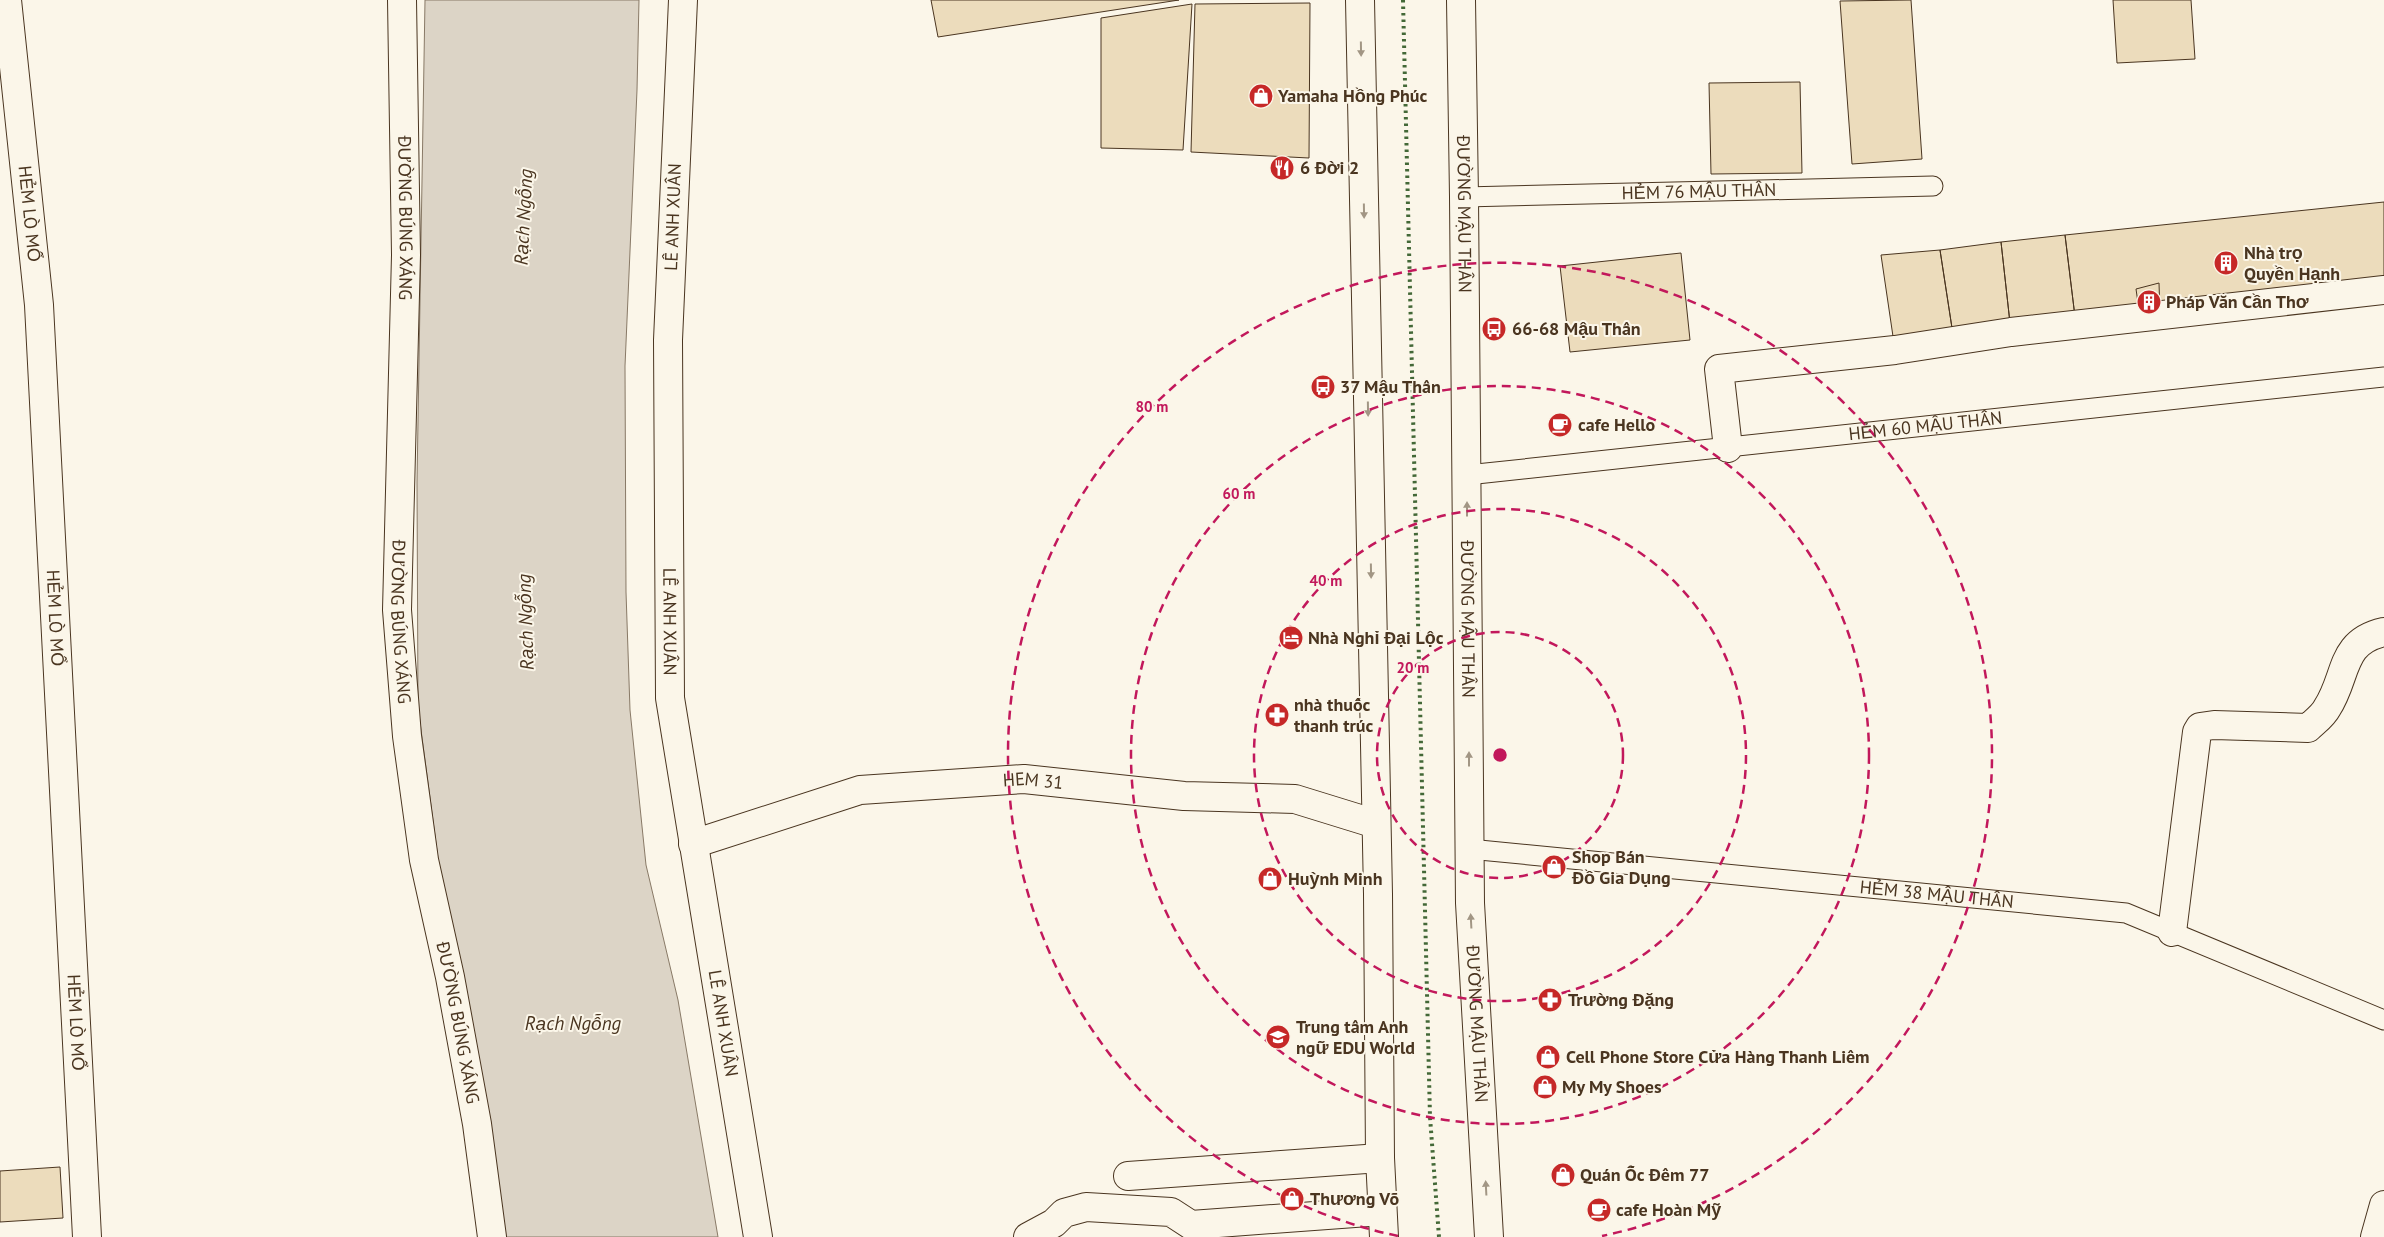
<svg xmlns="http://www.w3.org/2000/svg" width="2384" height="1237" viewBox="0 0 2384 1237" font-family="'PT Sans',sans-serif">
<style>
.water{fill:#dcd4c6;stroke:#887966}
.building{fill:#ecdcbc;stroke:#4a3520}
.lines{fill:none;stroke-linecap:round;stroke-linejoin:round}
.lane-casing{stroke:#4a3520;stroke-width:21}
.street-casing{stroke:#4a3520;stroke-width:30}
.secondary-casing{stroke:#4a3520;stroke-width:30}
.lane{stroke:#fbf6e9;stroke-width:19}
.street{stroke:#fbf6e9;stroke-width:28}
.secondary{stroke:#fbf6e9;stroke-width:28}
.hedge{stroke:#436837;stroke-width:4;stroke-dasharray:2.5 4;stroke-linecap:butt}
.oneway{fill:#a29684}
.ring{fill:none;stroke:#c2185b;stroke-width:2.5;stroke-dasharray:9 6}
.labels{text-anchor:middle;stroke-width:4;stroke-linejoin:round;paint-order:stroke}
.poi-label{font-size:18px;font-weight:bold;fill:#4a3520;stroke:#fbf6e9;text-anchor:start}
.street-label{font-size:18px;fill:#4a3520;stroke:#fbf6e9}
.water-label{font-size:19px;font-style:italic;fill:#4a3520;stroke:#fbf6e9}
.centre{fill:#c2185b;stroke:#fbf6e9;stroke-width:2.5}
.ring-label{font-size:15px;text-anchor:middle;font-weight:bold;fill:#c2185b;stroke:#fbf6e9;stroke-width:4;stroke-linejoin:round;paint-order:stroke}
</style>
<rect width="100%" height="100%" fill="#fbf6e9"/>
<path class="water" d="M 425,0 L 639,0 L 637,90 L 625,366 L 626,592 L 630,710 L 646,865 L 678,1000 L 718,1237 L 502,1237 L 449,942 L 418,707 L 417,482 Z"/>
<path class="building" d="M 931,0 L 1179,0 L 938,37 Z
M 1911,0 L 1922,159 L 1852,164 L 1840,1 Z
M 2113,0 L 2191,0 L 2195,59 L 2117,63 Z
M 1310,3 L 1309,158 L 1191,152 L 1195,4 Z
M 1192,4 L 1183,150 L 1101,148 L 1101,18 Z
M 1800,82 L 1802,173 L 1711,174 L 1709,83 Z
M 2384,202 L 2384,290 L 2076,325 L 2065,235 Z
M 2065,235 L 2076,325 L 2011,332 L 2001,242 Z
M 2001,242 L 2011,332 L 1954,341 L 1940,250 Z
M 1940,250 L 1954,341 L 1895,350 L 1881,255 Z
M 1681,253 L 1690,340 L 1570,352 L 1560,266 Z
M 2159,283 L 2160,315 L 2140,317 L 2136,289 Z
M 60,1167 L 63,1218 L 0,1222 L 0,1171 Z"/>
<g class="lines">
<defs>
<g id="lane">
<path id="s1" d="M 1464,197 L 1933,186"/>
<path id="s2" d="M 1467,475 L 2384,377"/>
<path id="s3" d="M 1469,849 L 2126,913 L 2384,1020"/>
</g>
<g id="street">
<path id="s4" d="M 7,0 L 39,305 L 87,1237"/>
<path id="s5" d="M 402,0 L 406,255 L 397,610 L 407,736 L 424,860 L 450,977 L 477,1124 L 492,1237"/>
<path d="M 1728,448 L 1719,369 L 1895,350 L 2011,332 L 2384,290"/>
<path id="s6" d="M 693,844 L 860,790 L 1024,779 L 1184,796 L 1295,799 L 1376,824"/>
<path d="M 2172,932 L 2197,732 L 2200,727 L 2214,725 L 2308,728 C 2314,722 2323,716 2327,708 C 2348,676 2339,642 2384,632"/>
<path d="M 1128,1176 L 1380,1158"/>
<path d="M 1028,1237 L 1054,1223 L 1064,1213 L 1086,1207 L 1171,1212 L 1191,1225 L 1382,1211"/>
<path d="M 2375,1237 L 2384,1205"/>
</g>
<g id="secondary">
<path id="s7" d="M 683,0 L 668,340 L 670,698 L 758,1237"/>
<path d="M 1360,0 L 1378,894 L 1380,1158 L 1384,1237"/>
<path id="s8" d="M 1461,0 L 1464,197 L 1470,903 L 1489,1237"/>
</g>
</defs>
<use href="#lane" class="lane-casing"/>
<use href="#street" class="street-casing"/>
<use href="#secondary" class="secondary-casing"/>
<use href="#lane" class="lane"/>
<use href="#street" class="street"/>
<use href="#secondary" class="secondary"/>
<path class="hedge" d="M 1403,0 L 1430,1117 L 1439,1237"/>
</g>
<defs><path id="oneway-solid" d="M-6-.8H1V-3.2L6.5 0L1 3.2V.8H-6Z" transform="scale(1.25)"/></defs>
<g class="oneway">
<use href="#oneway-solid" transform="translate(1361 49) rotate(89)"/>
<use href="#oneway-solid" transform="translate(1364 211) rotate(89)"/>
<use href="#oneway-solid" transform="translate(1368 409) rotate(89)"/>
<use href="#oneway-solid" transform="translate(1467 509) rotate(-90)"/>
<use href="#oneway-solid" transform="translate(1371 571) rotate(89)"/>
<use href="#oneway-solid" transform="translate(1469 759) rotate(-90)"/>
<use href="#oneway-solid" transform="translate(1471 921) rotate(-93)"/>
<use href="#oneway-solid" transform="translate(1486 1188) rotate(-93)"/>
</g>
<g class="ring">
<circle cx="1500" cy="755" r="123"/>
<circle cx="1500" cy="755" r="246"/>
<circle cx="1500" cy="755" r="369"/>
<path d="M1398 1236A492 492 0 1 1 1602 1236"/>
</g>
<defs>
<symbol id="shop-disc" viewBox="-11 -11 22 22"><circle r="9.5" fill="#c62828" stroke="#fbf6e9"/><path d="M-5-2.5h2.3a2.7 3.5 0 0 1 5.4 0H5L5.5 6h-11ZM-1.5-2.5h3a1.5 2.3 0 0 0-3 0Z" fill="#fff"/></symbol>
<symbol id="restaurant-disc" viewBox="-11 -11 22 22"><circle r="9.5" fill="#c62828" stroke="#fbf6e9"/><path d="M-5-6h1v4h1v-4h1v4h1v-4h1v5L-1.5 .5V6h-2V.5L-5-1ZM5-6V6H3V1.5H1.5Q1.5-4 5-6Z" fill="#fff"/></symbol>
<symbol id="building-disc" viewBox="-11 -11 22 22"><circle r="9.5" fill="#c62828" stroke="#fbf6e9"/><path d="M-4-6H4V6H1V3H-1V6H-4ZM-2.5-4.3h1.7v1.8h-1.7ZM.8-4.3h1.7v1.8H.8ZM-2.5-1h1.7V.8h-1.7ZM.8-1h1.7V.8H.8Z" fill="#fff"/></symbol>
<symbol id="bus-disc" viewBox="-11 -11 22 22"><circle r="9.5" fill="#c62828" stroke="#fbf6e9"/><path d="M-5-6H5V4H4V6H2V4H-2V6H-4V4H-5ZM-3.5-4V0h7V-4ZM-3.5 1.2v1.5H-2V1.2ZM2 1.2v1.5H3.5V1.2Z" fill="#fff"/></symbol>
<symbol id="cafe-disc" viewBox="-11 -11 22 22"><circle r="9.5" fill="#c62828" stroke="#fbf6e9"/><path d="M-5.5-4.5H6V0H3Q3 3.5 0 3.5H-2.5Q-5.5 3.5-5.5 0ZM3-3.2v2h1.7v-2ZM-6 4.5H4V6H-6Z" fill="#fff"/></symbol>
<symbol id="hotel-disc" viewBox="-11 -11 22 22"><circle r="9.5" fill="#c62828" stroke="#fbf6e9"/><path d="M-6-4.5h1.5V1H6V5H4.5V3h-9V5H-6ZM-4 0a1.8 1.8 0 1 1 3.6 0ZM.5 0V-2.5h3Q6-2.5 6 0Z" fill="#fff"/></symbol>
<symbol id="pharmacy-disc" viewBox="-11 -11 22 22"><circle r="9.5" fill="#c62828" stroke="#fbf6e9"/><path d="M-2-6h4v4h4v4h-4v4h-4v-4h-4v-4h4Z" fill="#fff"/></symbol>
<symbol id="school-disc" viewBox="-11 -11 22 22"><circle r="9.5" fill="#c62828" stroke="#fbf6e9"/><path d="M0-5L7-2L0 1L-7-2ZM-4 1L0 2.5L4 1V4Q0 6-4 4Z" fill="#fff"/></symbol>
</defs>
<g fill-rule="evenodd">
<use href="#shop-disc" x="1247" y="82" width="28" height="28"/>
<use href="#restaurant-disc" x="1268" y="154" width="28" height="28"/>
<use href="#building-disc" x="2212" y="249" width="28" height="28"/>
<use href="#building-disc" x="2135" y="288" width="28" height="28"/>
<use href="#bus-disc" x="1480" y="315" width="28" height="28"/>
<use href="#bus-disc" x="1309" y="373" width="28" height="28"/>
<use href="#cafe-disc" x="1546" y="411" width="28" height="28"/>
<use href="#hotel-disc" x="1277" y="624" width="28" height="28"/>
<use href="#pharmacy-disc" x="1263" y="701" width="28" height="28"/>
<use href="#shop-disc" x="1540" y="853" width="28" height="28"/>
<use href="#shop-disc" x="1256" y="865" width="28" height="28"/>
<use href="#pharmacy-disc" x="1536" y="986" width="28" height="28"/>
<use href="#school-disc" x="1264" y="1023" width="28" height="28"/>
<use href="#shop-disc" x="1534" y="1043" width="28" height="28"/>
<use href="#shop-disc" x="1531" y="1073" width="28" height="28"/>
<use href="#shop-disc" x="1549" y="1161" width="28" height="28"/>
<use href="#shop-disc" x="1278" y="1185" width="28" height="28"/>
<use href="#cafe-disc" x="1585" y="1196" width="28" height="28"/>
</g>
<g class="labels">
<g class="poi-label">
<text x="1278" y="102">Yamaha Hồng Phúc</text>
<text x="1300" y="174">6 Đời 2</text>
<text x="2244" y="259">Nhà trọ<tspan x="2244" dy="21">Quyền Hạnh</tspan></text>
<text x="2166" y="308">Pháp Văn Cần Thơ</text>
<text x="1512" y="335">66-68 Mậu Thân</text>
<text x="1340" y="393">37 Mậu Thân</text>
<text x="1578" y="431">cafe Hello</text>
<text x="1308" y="644">Nhà Nghỉ Đại Lộc</text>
<text x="1294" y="711">nhà thuốc<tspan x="1294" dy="21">thanh trúc</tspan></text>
<text x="1572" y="863">Shop Bán<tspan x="1572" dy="21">Đồ Gia Dụng</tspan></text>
<text x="1288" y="885">Huỳnh Minh</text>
<text x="1568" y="1006">Trường Đặng</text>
<text x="1296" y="1033">Trung tâm Anh<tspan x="1296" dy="21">ngữ EDU World</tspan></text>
<text x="1566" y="1063">Cell Phone Store Cửa Hàng Thanh Liêm</text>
<text x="1562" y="1093">My My Shoes</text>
<text x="1580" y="1181">Quán Ốc Đêm 77</text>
<text x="1310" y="1205">Thương Võ</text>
<text x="1616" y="1216">cafe Hoàn Mỹ</text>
</g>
<g class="street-label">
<text dy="6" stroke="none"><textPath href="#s1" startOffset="235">HẺM 76 MẬU THÂN</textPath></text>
<text dy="6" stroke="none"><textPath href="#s4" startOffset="215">HẺM LÒ MỔ</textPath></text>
<text dy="6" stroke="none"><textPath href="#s8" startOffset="214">ĐƯỜNG MẬU THÂN</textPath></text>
<text transform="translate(673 217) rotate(-88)" y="6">LÊ ANH XUÂN</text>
<text dy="6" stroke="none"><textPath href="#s5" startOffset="218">ĐƯỜNG BÚNG XÁNG</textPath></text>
<text dy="6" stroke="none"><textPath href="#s2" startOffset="461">HẺM 60 MẬU THÂN</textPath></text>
<text dy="6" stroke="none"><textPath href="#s4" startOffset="620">HẺM LÒ MỔ</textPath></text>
<text dy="6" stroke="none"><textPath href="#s8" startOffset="619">ĐƯỜNG MẬU THÂN</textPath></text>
<text dy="6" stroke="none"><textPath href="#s5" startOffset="622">ĐƯỜNG BÚNG XÁNG</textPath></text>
<text dy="6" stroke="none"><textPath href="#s7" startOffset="622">LÊ ANH XUÂN</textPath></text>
<text dy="6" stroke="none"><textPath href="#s6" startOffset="349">HEM 31</textPath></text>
<text dy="6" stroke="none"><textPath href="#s3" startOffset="470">HẺM 38 MẬU THÂN</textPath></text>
<text dy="6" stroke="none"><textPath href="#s4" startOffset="1025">HẺM LÒ MỔ</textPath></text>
<text dy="6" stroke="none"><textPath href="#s5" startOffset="1028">ĐƯỜNG BÚNG XÁNG</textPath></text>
<text dy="6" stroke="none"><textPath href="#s7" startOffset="1028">LÊ ANH XUÂN</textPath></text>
<text dy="6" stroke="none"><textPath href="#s8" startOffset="1024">ĐƯỜNG MẬU THÂN</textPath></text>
</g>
<g class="water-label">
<text transform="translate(523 217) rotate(-87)" y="7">Rạch Ngỗng</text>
<text transform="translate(525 622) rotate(-92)" y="7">Rạch Ngỗng</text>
<text x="573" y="1030">Rạch Ngỗng</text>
</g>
</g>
<circle cx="1500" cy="755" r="8" class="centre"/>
<g class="ring-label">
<text x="1152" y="412">80 m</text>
<text x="1239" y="499">60 m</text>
<text x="1326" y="586">40 m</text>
<text x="1413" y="673">20 m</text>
</g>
</svg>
